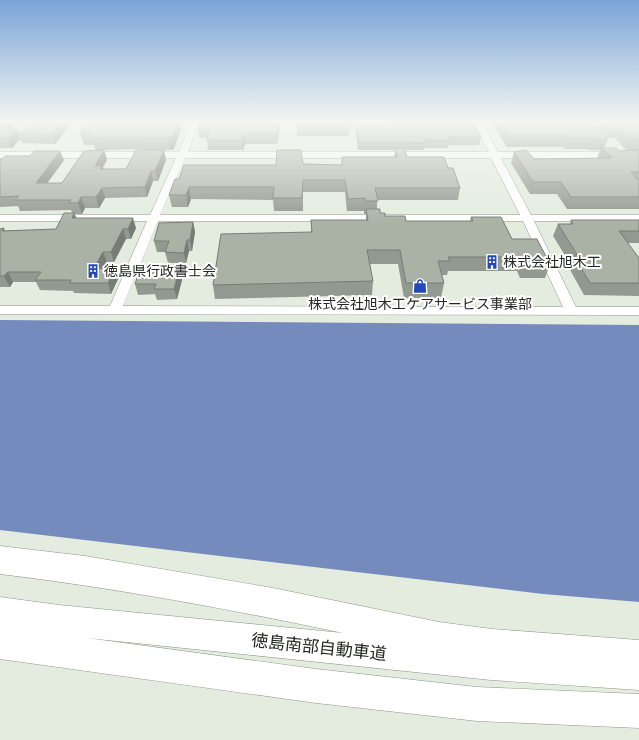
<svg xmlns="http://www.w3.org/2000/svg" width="639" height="740" viewBox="0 0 639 740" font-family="Helvetica,'Noto Sans JP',sans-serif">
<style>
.water{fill:#758bbd}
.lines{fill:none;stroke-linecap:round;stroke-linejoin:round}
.minor-casing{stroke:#8e968a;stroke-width:1}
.highway-casing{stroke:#8e968a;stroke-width:1}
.minor{fill:#fff;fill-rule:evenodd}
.highway{fill:#fff;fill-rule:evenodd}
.wall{fill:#92998f;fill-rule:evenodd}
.shaded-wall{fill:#777d74}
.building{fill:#aab2a6;stroke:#777d74}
.labels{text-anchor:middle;stroke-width:4;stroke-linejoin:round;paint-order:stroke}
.poi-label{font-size:14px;fill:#242723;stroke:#fff;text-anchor:start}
.near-street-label{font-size:17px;fill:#242723;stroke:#fff}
</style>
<rect width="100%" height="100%" fill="#e4ecdf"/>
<path class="water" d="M 0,320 L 639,325 L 639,602 L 543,594 L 0,530 Z"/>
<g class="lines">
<defs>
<path id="minor" d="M 191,121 L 199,121 L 188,152 L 489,152 L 473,121 L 481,121 L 498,152 L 639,152 L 639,158 L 501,158 L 531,215 L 639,215 L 639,221 L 534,221 L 576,307 L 639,307 L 639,315 L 0,314 L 0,306 L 110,306 L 147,221 L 0,221 L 0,215 L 150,215 L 176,158 L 0,158 L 0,152 L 179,152 ZM 185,158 L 491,158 L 520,215 L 160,215 ZM 158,221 L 523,221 L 563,307 L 123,306 Z"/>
<path id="highway" d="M 0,546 L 85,556 L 273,588 L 439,622 L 492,629 L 639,640 L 639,690 L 491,680 L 87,638 L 316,669 L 477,687 L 639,694 L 639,728 L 477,721 L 316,703 L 0,659 L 0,627 L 9,628 L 0,627 L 0,597 L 59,605 L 343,633 C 230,609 115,588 0,574 Z"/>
</defs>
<use href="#minor" class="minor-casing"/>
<use href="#highway" class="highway-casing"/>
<use href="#minor" class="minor"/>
<use href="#highway" class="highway"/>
</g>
<path class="wall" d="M 0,121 L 19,121 L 11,129 L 17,129 L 19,133 L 31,121 L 73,121 L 55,144 L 22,143 L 20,139 L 12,148 L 0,148 Z
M 200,121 L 281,121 L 277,144 L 245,144 L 243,150 L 208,150 L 207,140 L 208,138 L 199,138 L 198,128 Z
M 395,121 L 472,121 L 481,137 L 479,145 L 448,145 L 448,148 L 424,148 L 424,150 L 405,150 L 407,157 L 448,168 L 460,188 L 458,200 L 377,200 L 377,209 L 380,213 L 385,216 L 406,221 L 470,221 L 471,217 L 512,239 L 550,264 L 545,278 L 520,278 L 517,271 L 448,271 L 447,275 L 442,275 L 444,283 L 441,298 L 404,298 L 398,264 L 370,264 L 373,281 L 372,295 L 215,299 L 213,285 L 311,232 L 311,220 L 366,220 L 366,214 L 364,214 L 364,211 L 347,211 L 345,192 L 303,192 L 303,211 L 274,211 L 273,200 L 191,199 L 188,207 L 172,207 L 169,195 L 179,179 L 276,165 L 342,165 L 342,157 L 394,157 L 395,150 L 358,150 L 356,133 L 356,125 L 397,124 Z
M 493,121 L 639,121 L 639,209 L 567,209 L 557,194 L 530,194 L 511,163 L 514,152 L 534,159 L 597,158 L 600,150 L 588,150 L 586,149 L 564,149 L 564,147 L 507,147 L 492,123 ZM 607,138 L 615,138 L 626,150 L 618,151 L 604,148 L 608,139 Z
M 142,124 L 181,129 L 174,149 L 170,150 L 164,150 L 166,160 L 158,181 L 153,181 L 147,197 L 105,198 L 99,208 L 85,208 L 82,214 L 75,214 L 76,218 L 136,228 L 131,239 L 126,239 L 114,262 L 107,262 L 103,269 L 115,269 L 118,279 L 111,294 L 74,293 L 73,291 L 40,290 L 36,282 L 13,282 L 10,287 L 0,287 L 0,229 L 4,228 L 5,231 L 56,229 L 72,213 L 71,210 L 20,211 L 18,206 L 0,207 L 0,159 L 64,160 L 47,183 L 62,183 L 96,150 L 94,145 L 84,145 L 80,133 ZM 143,149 L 143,150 L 126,169 L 103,169 L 103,167 L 107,160 L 104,150 Z
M 297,126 L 350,126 L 349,136 L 297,136 Z
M 571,220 L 639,220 L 639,243 L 628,243 L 639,258 L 639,296 L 584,295 L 569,268 L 571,265 L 553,236 L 558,224 L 570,224 Z
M 193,222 L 195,232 L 192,251 L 189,251 L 186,263 L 168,263 L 165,252 L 157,252 L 154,241 Z
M 179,269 L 182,280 L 177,299 L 157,300 L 155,294 L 138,295 L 135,284 Z"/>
<path class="shaded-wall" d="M 6,121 L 19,121 L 2,138 L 0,134 L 0,126 Z
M 63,121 L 73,121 L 55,144 L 52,135 Z
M 178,121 L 180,121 L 181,129 L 174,149 L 170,150 L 168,138 Z
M 279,121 L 281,121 L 277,144 L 277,134 Z
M 17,129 L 20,134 L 18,134 L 20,139 L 12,148 L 8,138 Z
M 244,134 L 245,144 L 243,150 L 242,140 Z
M 104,150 L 107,160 L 103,167 L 105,176 L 95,166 Z
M 164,150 L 166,160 L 158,181 L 155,171 Z
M 60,151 L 64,160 L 40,193 L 36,183 Z
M 151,171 L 153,181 L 147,197 L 145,187 Z
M 189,187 L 191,199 L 188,207 L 186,195 Z
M 102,188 L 105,198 L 99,208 L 96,197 Z
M 81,197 L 85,208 L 82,214 L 78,203 Z
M 74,213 L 78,222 L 72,218 Z
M 133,218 L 136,228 L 131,239 L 128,229 Z
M 193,222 L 195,232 L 192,251 L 190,240 Z
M 123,229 L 126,239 L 114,262 L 111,252 Z
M 187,240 L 189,251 L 186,263 L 184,253 Z
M 103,252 L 107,262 L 98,279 L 94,268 Z
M 115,269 L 118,279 L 111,294 L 108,283 Z
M 179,269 L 182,280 L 177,299 L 174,289 Z
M 8,272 L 13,282 L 10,287 L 4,276 Z"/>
<path class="building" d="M 0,121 L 6,121 L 0,126 Z
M 31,121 L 63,121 L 52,135 L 18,134 Z
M 89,121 L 141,121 L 139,124 L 162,123 L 164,121 L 178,121 L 172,137 L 168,138 L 140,138 L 141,137 L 92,138 L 92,133 L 80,133 Z
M 200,121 L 279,121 L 277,134 L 244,134 L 242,140 L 207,140 L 211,128 L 198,128 Z
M 297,121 L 349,121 L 350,126 L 297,126 Z
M 399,121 L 472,121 L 481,137 L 448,137 L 449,140 L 424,140 L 425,143 L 359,142 L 356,125 L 401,124 Z
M 500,121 L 639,121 L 639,140 L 631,139 L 619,128 L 597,127 L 608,139 L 592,139 L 590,138 L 568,138 L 568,136 L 510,136 Z
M 0,129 L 17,129 L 8,138 L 0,138 Z
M 395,148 L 404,148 L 407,157 L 444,157 L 448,168 L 453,168 L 460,188 L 375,188 L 378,201 L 365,201 L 365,198 L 348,199 L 345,180 L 303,180 L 302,198 L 273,198 L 274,187 L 189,187 L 186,195 L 169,195 L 175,179 L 179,179 L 184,165 L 276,165 L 277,150 L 301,150 L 303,164 L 342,165 L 342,157 L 397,157 Z
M 601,148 L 616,148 L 618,151 L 639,150 L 639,172 L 631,172 L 639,181 L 639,197 L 571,197 L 561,182 L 533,182 L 514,152 L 526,150 L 534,159 L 612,158 Z
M 104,150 L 95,166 L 102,166 L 100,169 L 126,169 L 136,150 L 164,150 L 155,171 L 151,171 L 145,187 L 102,188 L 96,197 L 81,197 L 78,203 L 69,203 L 71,200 L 15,200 L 19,196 L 0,197 L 0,159 L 2,159 L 5,156 L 30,156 L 34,151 L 60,151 L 36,183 L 62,183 L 84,151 Z
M 366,209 L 380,209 L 380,213 L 385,213 L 385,216 L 405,216 L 406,221 L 473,221 L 471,217 L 501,217 L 512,239 L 537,239 L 550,264 L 524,264 L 521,257 L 448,257 L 450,261 L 438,261 L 444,283 L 406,283 L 400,250 L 367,250 L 373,281 L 213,285 L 221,234 L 312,232 L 311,220 L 368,220 Z
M 64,213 L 74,213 L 72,218 L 133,218 L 128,229 L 123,229 L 111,252 L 103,252 L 94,268 L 115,269 L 108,283 L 70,283 L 71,280 L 35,280 L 41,272 L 8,272 L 4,276 L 0,276 L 0,229 L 4,228 L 2,231 L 56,229 Z
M 571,220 L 639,220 L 639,231 L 619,231 L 639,258 L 639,283 L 590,283 L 574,256 L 578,256 L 558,224 L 573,224 Z
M 193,222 L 190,240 L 187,240 L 184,253 L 165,252 L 169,241 L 154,241 L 159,223 Z
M 160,269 L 179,269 L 174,289 L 154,289 L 156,284 L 135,284 L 139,272 L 159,271 Z"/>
<linearGradient id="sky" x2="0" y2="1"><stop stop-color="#7aa4d7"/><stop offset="0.54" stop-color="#f3f6f1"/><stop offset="1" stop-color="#f3f6f1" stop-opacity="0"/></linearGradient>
<rect width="639" height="224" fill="url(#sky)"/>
<defs>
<symbol id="building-bare" viewBox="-9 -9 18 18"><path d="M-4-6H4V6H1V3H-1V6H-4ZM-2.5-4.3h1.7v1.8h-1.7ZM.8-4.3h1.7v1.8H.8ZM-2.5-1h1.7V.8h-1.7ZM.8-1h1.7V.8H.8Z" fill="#2649b8" stroke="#fff" stroke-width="2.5" paint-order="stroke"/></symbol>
<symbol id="shop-bare" viewBox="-9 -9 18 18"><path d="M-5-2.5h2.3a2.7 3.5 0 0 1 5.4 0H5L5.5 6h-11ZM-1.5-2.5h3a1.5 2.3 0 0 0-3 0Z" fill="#2649b8" stroke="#fff" stroke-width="2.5" paint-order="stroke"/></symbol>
</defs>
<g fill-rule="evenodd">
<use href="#building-bare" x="482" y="252" width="20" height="20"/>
<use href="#building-bare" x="83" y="261" width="20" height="20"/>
<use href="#shop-bare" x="410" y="276" width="20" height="20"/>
</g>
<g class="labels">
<g class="poi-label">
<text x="503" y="267">株式会社旭木工</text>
<text x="104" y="276">徳島県行政書士会</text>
<text x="420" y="309" text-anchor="middle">株式会社旭木工ケアサービス事業部</text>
</g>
<g class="near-street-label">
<text transform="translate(319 647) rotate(6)" y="6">徳島南部自動車道</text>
</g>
</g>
</svg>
